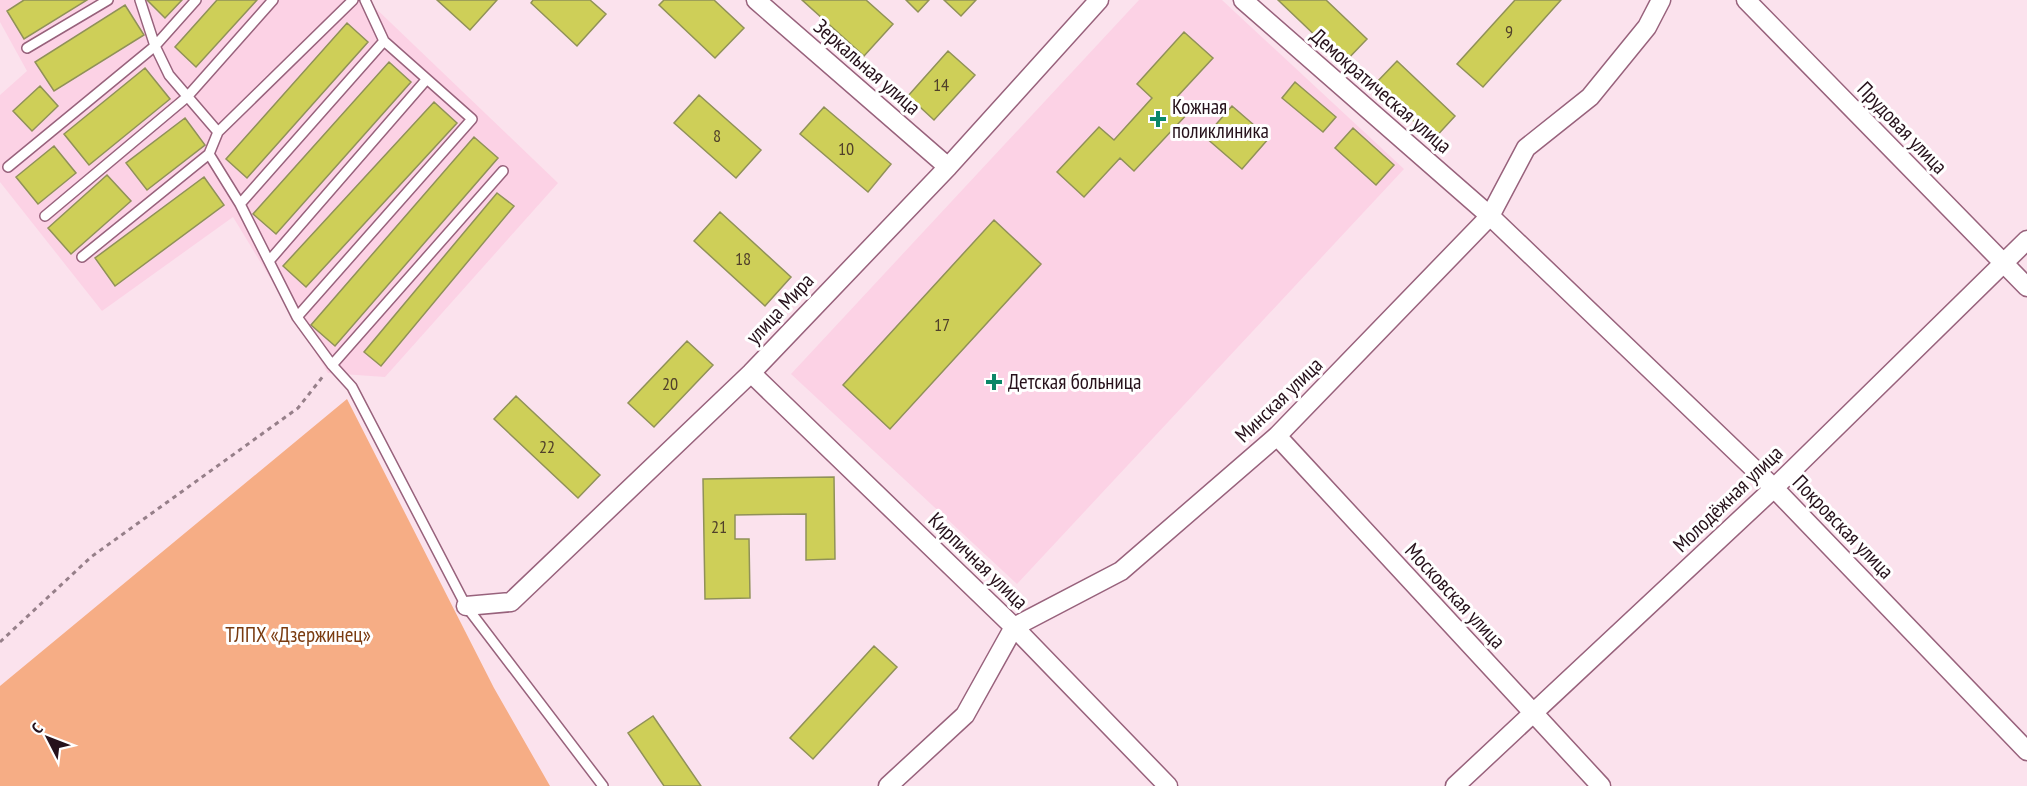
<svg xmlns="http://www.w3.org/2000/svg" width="2027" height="786" viewBox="0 0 2027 786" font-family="'PT Sans Narrow',sans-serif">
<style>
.built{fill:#fcd2e5}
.green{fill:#f6ad85}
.building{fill:#cecf58;stroke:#909158;stroke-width:1.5}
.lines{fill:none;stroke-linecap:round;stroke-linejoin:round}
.service-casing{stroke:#98627c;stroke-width:12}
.minor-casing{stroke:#98627c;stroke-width:21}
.path{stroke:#967f89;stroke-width:3;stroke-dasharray:4.5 4.5;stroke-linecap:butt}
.service{stroke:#fff;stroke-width:9}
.minor{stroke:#fff;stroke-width:18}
.poi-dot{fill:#0b8768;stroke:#fff;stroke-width:2}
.labels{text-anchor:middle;stroke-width:6;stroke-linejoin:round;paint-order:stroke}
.number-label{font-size:18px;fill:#50402a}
.street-label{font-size:21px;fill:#26111b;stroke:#fff}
.poi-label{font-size:21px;fill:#26111b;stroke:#fff;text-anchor:start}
.park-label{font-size:21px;fill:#7a3b10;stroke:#fff}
</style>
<rect width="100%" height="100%" fill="#fbe2ed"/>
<path class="built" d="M 0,0 L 367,0 L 558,183 L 385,377 L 328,373 L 233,217 L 102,311 L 0,182 L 0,95 L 27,71 L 0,22 Z
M 1139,0 L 1222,0 L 1404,169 L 1017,584 L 791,374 Z"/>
<path class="green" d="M 347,399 L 494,688 L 550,786 L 0,786 L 0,686 Z"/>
<path class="building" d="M 24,0 L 87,0 L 24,39 L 7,11 Z
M 147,0 L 182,0 L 165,18 Z
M 217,0 L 257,0 L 196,67 L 175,47 Z
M 437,0 L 497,0 L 470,30 Z
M 533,0 L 590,0 L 606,14 L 577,46 L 531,3 Z
M 664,0 L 714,0 L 744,28 L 715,58 L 659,5 Z
M 802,0 L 866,0 L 893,24 L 864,56 Z
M 906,0 L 929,0 L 918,12 Z
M 944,0 L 976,0 L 961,16 Z
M 1278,0 L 1326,0 L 1367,39 L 1344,63 Z
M 1515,0 L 1561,0 L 1483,87 L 1457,64 Z
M 125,5 L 144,35 L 54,91 L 35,62 Z
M 347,23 L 368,42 L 247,178 L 226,159 Z
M 1184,32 L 1213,58 L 1176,98 L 1190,111 L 1134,171 L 1120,158 L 1084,197 L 1057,172 L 1099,127 L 1114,140 L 1152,98 L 1137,84 Z
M 948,51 L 975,75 L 934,120 L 908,96 Z
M 1397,61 L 1455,116 L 1433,140 L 1375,84 Z
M 389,62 L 411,82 L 276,234 L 253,214 Z
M 145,68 L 170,99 L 89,165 L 64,134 Z
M 1295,82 L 1336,117 L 1323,132 L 1282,98 Z
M 40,86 L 58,106 L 32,131 L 13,111 Z
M 699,95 L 761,150 L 736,178 L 674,123 Z
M 434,102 L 457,123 L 306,287 L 283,266 Z
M 1232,106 L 1269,138 L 1242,169 L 1205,137 Z
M 824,107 L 891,164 L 868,192 L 800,134 Z
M 185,118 L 205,145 L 147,190 L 126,163 Z
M 1353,128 L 1394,165 L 1376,185 L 1335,148 Z
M 474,137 L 498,158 L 335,346 L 311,325 Z
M 54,146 L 76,173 L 38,204 L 16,177 Z
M 107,175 L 131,201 L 71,254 L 48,228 Z
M 204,177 L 224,205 L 115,286 L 95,258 Z
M 497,193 L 514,206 L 381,366 L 364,352 Z
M 720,212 L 791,277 L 765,306 L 694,241 Z
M 994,220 L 1041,264 L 890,429 L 843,385 Z
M 687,341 L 713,365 L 654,427 L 628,403 Z
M 516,396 L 600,475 L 578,498 L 494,419 Z
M 834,477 L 835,559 L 806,560 L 806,514 L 735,515 L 735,539 L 749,539 L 750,598 L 705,599 L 703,479 Z
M 874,646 L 897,667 L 813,759 L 790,738 Z
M 653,716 L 701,786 L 664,786 L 628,733 Z"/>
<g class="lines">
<defs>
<path id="service" d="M 140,0 L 155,46 L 169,75 L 218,132 L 209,154 L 240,204 L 297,317 L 332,365 L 352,387 L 466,606 L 603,786
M 27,48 L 108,0
M 218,132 L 353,0
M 8,167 L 155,46 L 196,0
M 240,204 L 384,41
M 45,216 L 187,97 L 273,0
M 82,257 L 209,154
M 269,261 L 426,80
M 297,317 L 472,119 L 384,41 L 365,0
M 332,365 L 503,171"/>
<path id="minor" d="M 756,0 L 948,167
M 1243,0 L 1490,216 L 1774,488 L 2027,751
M 1746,0 L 2027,287
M 751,373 L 1014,627 L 1168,786
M 1277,436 L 1601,786
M 466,606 L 511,602 L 751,373 L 948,167 L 1099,0
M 888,786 L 965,715 L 1014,627 L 1121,571 L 1277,436 L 1490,216 L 1526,148 L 1590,97 L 1647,27 L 1661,0
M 1455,786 L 1774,488 L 2027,240"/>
</defs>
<use href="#service" class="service-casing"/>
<use href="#minor" class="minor-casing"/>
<path class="path" d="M 0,642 L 91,557 L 298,408 L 324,375"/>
<use href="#service" class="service"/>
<use href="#minor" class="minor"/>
</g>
<g class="poi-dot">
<path d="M1155 110h6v6h6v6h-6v6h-6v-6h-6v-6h6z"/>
<path d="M991 373h6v6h6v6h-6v6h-6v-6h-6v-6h6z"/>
</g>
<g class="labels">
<g class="number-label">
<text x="1509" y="38">9</text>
<text x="941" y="91">14</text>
<text x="717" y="142">8</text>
<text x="846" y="155">10</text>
<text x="743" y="265">18</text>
<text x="942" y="331">17</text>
<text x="670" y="390">20</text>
<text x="547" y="453">22</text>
<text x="719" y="533">21</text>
</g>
<g class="street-label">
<text transform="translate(867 67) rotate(41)" y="7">Зеркальная улица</text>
<text transform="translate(1381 91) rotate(41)" y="7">Демократическая улица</text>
<text transform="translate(1902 128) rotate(46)" y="7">Прудовая улица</text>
<text transform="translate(780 309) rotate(-47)" y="7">улица Мира</text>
<text transform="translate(1279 400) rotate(-44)" y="7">Минская улица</text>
<text transform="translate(1728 499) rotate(-44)" y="7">Молодёжная улица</text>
<text transform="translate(1843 527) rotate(46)" y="7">Покровская улица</text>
<text transform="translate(978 561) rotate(44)" y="7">Кирпичная улица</text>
<text transform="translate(1455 596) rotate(47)" y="7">Московская улица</text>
</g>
<g class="poi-label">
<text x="1172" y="114">Кожная<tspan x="1172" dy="24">поликлиника</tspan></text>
<text x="1008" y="389">Детская больница</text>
</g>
<g class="park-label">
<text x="298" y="642">ТЛПХ «Дзержинец»</text>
</g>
</g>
<g transform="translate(48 738) rotate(312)" stroke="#ffffff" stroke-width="4.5" paint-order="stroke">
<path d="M0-4.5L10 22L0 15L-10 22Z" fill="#26111b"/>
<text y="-9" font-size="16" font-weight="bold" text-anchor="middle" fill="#26111b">С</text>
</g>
</svg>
